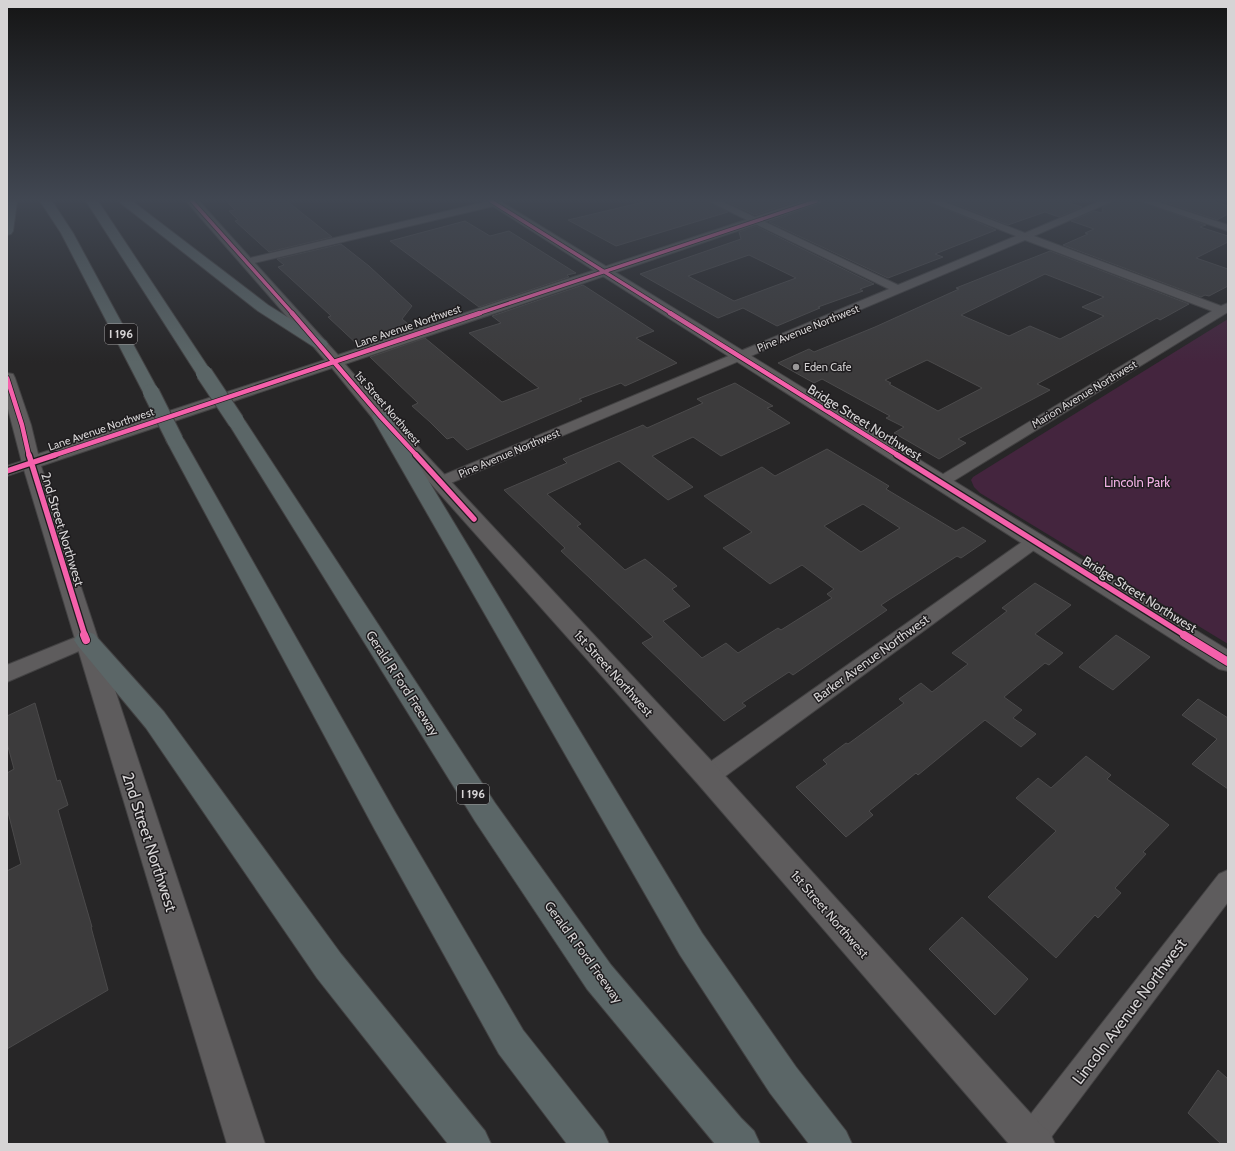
<svg xmlns="http://www.w3.org/2000/svg" width="1235" height="1151" viewBox="0 0 1235 1151" font-family="Cabin,sans-serif">
<style>
.green{fill:#44253e}
.building{fill:#3c3b3c;stroke:#4b4a4b;fill-rule:evenodd}
.lines{fill:none;stroke-linecap:round;stroke-linejoin:round}
.minor-casing{stroke:#434243;stroke-width:2}
.tertiary-casing{stroke:#434243;stroke-width:2}
.secondary-casing{stroke:#434243;stroke-width:2}
.motorway-casing{stroke:#434243;stroke-width:2}
.minor{fill:#5e5c5d;fill-rule:evenodd}
.tertiary{fill:#5e5c5d;fill-rule:evenodd}
.secondary{fill:#5e5c5d;fill-rule:evenodd}
.motorway{fill:#5b6667;fill-rule:evenodd}
.motorway-bridge-casing{stroke:#434243;stroke-width:18;stroke-linecap:butt}
.motorway-bridge{stroke:#5b6667;stroke-width:16}
.cycleway-far3-casing{stroke:#1e1c1e;stroke-width:5}
.cycleway-far2-casing{stroke:#1e1c1e;stroke-width:6}
.cycleway-far1-casing{stroke:#1e1c1e;stroke-width:8}
.cycleway-casing{stroke:#1e1c1e;stroke-width:10}
.cycleway-far3{stroke:#f560ab;stroke-width:3.5}
.cycleway-far2{stroke:#f560ab;stroke-width:4.5}
.cycleway-far1{stroke:#f560ab;stroke-width:5.5}
.cycleway{stroke:#f560ab;stroke-width:8}
.poi-dot{fill:#999798;stroke:#1e1c1e;stroke-width:1.5}
.labels{text-anchor:middle;stroke-width:3;stroke-linejoin:round;paint-order:stroke}
.far-street-label{font-size:11px;fill:#d6d4d5;stroke:#1e1c1e}
.far-poi-label{font-size:11px;fill:#d6d4d5;stroke:#1e1c1e;text-anchor:start}
.shield{fill:#1e1c1e;stroke:#9f9d9e;stroke-width:1}
.shield-label{font-size:12px;font-weight:bold;fill:#d6d4d5}
.street-label{font-size:13px;fill:#d6d4d5;stroke:#1e1c1e}
.park-label{font-size:13px;fill:#f3b1e5;stroke:#1e1c1e}
.near-street-label{font-size:16px;fill:#d6d4d5;stroke:#1e1c1e}
</style>
<rect width="100%" height="100%" fill="#272627"/>
<path class="green" d="M 1228,319 L 1228,644 L 980,493 L 974,487 L 971,480 L 973,477 Z"/>
<path class="building" d="M 226,201 L 287,201 L 332,237 L 269,252 L 235,221 L 238,220 L 229,211 L 235,210 Z
M 648,201 L 707,201 L 728,212 L 616,246 L 568,220 Z
M 725,201 L 797,201 L 755,215 Z
M 823,201 L 927,201 L 996,230 L 935,254 L 943,257 L 888,278 L 769,222 L 820,204 Z
M 947,201 L 1070,201 L 1069,203 L 1082,207 L 1059,217 L 1045,212 L 1008,225 Z
M 1114,201 L 1139,201 L 1206,225 L 1200,227 L 1228,236 L 1228,242 L 1196,258 L 1228,269 L 1228,286 L 1209,296 L 1205,295 L 1201,297 L 1063,245 L 1088,234 L 1085,233 L 1094,229 L 1071,221 L 1094,211 L 1102,213 L 1103,207 Z
M 1161,201 L 1213,201 L 1228,206 L 1228,214 L 1217,220 Z
M 465,221 L 490,236 L 509,231 L 576,273 L 567,275 L 569,277 L 479,307 L 390,241 Z
M 756,226 L 874,284 L 860,289 L 863,291 L 818,307 L 820,308 L 777,326 L 743,308 L 718,318 L 640,274 L 741,239 L 739,232 ZM 749,255 L 796,278 L 734,301 L 688,276 Z
M 341,244 L 369,266 L 412,306 L 402,319 L 413,328 L 359,346 L 328,317 L 331,316 L 315,301 L 278,267 L 284,265 L 277,259 Z
M 1050,251 L 1189,304 L 1160,320 L 1157,318 L 1037,384 L 1050,390 L 958,439 L 966,443 L 939,459 L 894,433 L 904,427 L 886,418 L 890,416 L 822,379 L 814,383 L 778,363 L 809,349 L 814,352 L 875,327 L 959,289 L 956,288 ZM 1045,274 L 1104,297 L 1082,307 L 1104,316 L 1060,339 L 1030,326 L 1009,336 L 961,315 ZM 927,360 L 982,388 L 938,411 L 889,384 L 891,383 L 885,380 Z
M 583,285 L 654,331 L 636,338 L 677,363 L 625,386 L 621,383 L 579,399 L 582,401 L 467,450 L 453,437 L 447,439 L 430,422 L 412,406 L 418,403 L 370,357 L 425,338 L 502,402 L 539,388 L 469,333 L 501,323 L 492,316 Z
M 735,383 L 773,406 L 767,408 L 790,423 L 721,456 L 693,437 L 652,456 L 693,487 L 668,500 L 619,461 L 547,494 L 581,524 L 577,526 L 625,570 L 645,559 L 677,586 L 672,589 L 690,606 L 663,621 L 702,658 L 726,643 L 738,653 L 778,628 L 781,630 L 832,598 L 827,594 L 834,589 L 802,565 L 770,584 L 723,548 L 752,532 L 704,496 L 762,467 L 775,476 L 827,449 L 889,486 L 886,489 L 956,531 L 963,527 L 986,541 L 961,558 L 957,556 L 881,605 L 887,610 L 793,675 L 789,672 L 742,703 L 746,706 L 724,721 L 642,643 L 653,637 L 561,551 L 565,548 L 504,490 L 567,463 L 563,459 L 643,425 L 647,428 L 703,403 L 697,399 ZM 863,504 L 900,528 L 861,552 L 824,526 Z
M 1035,583 L 1071,605 L 1035,634 L 1063,653 L 1049,665 L 1045,663 L 1004,697 L 1022,710 L 1013,718 L 1036,734 L 1021,747 L 985,720 L 918,775 L 916,773 L 869,811 L 873,815 L 846,837 L 796,787 L 827,764 L 823,760 L 846,743 L 848,744 L 904,703 L 899,699 L 921,683 L 932,692 L 968,664 L 952,653 L 1007,611 L 1002,608 Z
M 1116,635 L 1150,657 L 1113,690 L 1079,667 Z
M 1198,699 L 1228,718 L 1228,789 L 1192,764 L 1217,739 L 1182,715 Z
M 35,703 L 57,781 L 60,780 L 68,805 L 58,810 L 92,927 L 91,927 L 108,990 L 7,1049 L 7,871 L 21,864 L 7,808 L 7,773 L 14,769 L 7,743 L 7,716 Z
M 1086,756 L 1111,775 L 1107,779 L 1169,825 L 1143,852 L 1146,854 L 1115,888 L 1121,893 L 1098,918 L 1095,915 L 1056,958 L 988,897 L 1056,831 L 1016,798 L 1038,778 L 1051,788 Z
M 962,917 L 1028,979 L 995,1015 L 929,949 Z
M 1218,1070 L 1228,1079 L 1228,1144 L 1221,1144 L 1188,1113 Z"/>
<g class="lines">
<defs>
<path id="minor" d="M 489,201 L 498,201 L 499,203 L 494,206 L 246,265 L 241,262 L 246,259 Z
M 708,201 L 721,201 L 898,285 L 1016,236 L 928,201 L 942,201 L 1025,233 L 1100,201 L 1113,201 L 1034,236 L 1221,306 L 1228,303 L 1228,312 L 947,485 L 941,487 L 935,485 L 933,482 L 935,479 L 1212,311 L 1025,240 L 446,485 L 440,487 L 434,485 L 432,482 L 434,479 L 889,289 Z
M 1140,201 L 1155,201 L 1228,225 L 1228,231 Z
M 31,458 L 36,460 L 39,463 L 36,466 L 7,476 L 7,466 Z
M 1035,535 L 1041,537 L 1044,541 L 1041,545 L 716,783 L 708,786 L 700,783 L 697,776 L 700,769 L 1029,537 Z
M 86,633 L 93,635 L 96,640 L 93,645 L 7,682 L 7,665 Z
M 1228,870 L 1228,902 L 1046,1144 L 1016,1144 L 1015,1140 L 1019,1129 L 1219,874 Z"/>
<path id="tertiary" d="M 186,201 L 199,201 L 338,355 L 803,201 L 822,201 L 820,203 L 345,364 L 387,413 L 718,768 L 1043,1127 L 1049,1131 L 1055,1144 L 1009,1144 L 698,784 L 375,421 L 332,368 L 41,466 L 265,1144 L 227,1144 L 22,463 L 7,405 L 7,373 L 13,374 L 15,378 L 31,425 L 38,454 L 325,360 Z"/>
<path id="secondary" d="M 485,201 L 500,201 L 1228,650 L 1228,671 L 1219,669 Z"/>
<path id="motorway" d="M 7,201 L 17,201 L 13,231 L 11,234 L 7,235 Z
M 40,201 L 52,201 L 73,233 L 159,392 L 157,396 L 151,397 L 145,396 L 143,392 L 61,233 Z
M 86,201 L 98,201 L 212,373 L 210,376 L 204,378 L 198,376 Z
M 118,201 L 132,201 L 268,305 L 326,341 L 328,344 L 326,347 L 320,349 L 314,347 L 258,311 Z
M 381,412 L 387,413 L 390,417 L 702,933 L 796,1067 L 846,1131 L 852,1144 L 809,1144 L 770,1093 L 680,955 L 372,417 L 375,413 Z
M 236,416 L 242,417 L 245,421 L 495,803 L 611,965 L 741,1118 L 754,1131 L 760,1144 L 715,1144 L 587,989 L 475,821 L 227,421 L 230,417 Z
M 175,435 L 181,436 L 184,440 L 395,812 L 523,1030 L 603,1131 L 609,1144 L 567,1144 L 499,1054 L 375,830 L 166,440 L 169,436 Z
M 86,631 L 94,634 L 164,712 L 341,954 L 485,1131 L 491,1144 L 448,1144 L 317,978 L 146,728 L 78,646 L 74,640 L 78,634 Z"/>
</defs>
<use href="#minor" class="minor-casing"/>
<use href="#tertiary" class="tertiary-casing"/>
<use href="#secondary" class="secondary-casing"/>
<use href="#motorway" class="motorway-casing"/>
<use href="#minor" class="minor"/>
<use href="#tertiary" class="tertiary"/>
<use href="#secondary" class="secondary"/>
<use href="#motorway" class="motorway"/>
<defs>
<path id="motorway-bridge" d="M 204,373 L 236,421
M 151,392 L 175,440"/>
</defs>
<use href="#motorway-bridge" class="motorway-bridge-casing"/>
<use href="#motorway-bridge" class="motorway-bridge"/>
<defs>
<path id="cycleway-far3" d="M 192,201 L 293,314
M 491,201 L 672,314
M 477,314 L 816,201"/>
<path id="cycleway-far2" d="M 292,313 L 381,417 L 417,456
M 670,313 L 899,456
M 7,378 L 22,425 L 29,456
M 52,456 L 480,313"/>
<path id="cycleway-far1" d="M 29,455 L 85,636
M 416,455 L 474,519
M 897,455 L 1186,636
M 7,471 L 55,455"/>
<path id="cycleway" d="M 84,635 L 86,640
M 1184,635 L 1228,662"/>
</defs>
<use href="#cycleway-far3" class="cycleway-far3-casing"/>
<use href="#cycleway-far2" class="cycleway-far2-casing"/>
<use href="#cycleway-far1" class="cycleway-far1-casing"/>
<use href="#cycleway" class="cycleway-casing"/>
<use href="#cycleway-far3" class="cycleway-far3"/>
<use href="#cycleway-far2" class="cycleway-far2"/>
<use href="#cycleway-far1" class="cycleway-far1"/>
<use href="#cycleway" class="cycleway"/>
</g>
<linearGradient id="sky" x2="0" y2="1"><stop stop-color="#151515"/><stop offset="0.55" stop-color="#414752"/><stop offset="1" stop-color="#414752" stop-opacity="0"/></linearGradient>
<rect width="1235" height="363" fill="url(#sky)"/>
<circle class="poi-dot" cx="796" cy="367" r="4"/>
<g class="labels">
<g class="far-street-label">
<text transform="translate(408 326) rotate(-19)" y="4">Lane Avenue Northwest</text>
<text transform="translate(808 328) rotate(-22)" y="4">Pine Avenue Northwest</text>
<text transform="translate(1084 394) rotate(-31)" y="4">Marion Avenue Northwest</text>
<text transform="translate(388 408) rotate(49)" y="4">1st Street Northwest</text>
<text transform="translate(101 429) rotate(-19)" y="4">Lane Avenue Northwest</text>
<text transform="translate(509 453) rotate(-23)" y="4">Pine Avenue Northwest</text>
</g>
<g class="far-poi-label">
<text x="804" y="371">Eden Cafe</text>
</g>
<g class="shield">
<rect x="105" y="324" width="32" height="20" rx="3"/>
<rect x="457" y="784" width="32" height="20" rx="3"/>
</g>
<g class="shield-label">
<text x="121" y="338">I 196</text>
<text x="473" y="798">I 196</text>
</g>
<g class="street-label">
<text transform="translate(865 422) rotate(32)" y="5">Bridge Street Northwest</text>
<text transform="translate(63 529) rotate(73)" y="5">2nd Street Northwest</text>
<text transform="translate(1140 594) rotate(32)" y="5">Bridge Street Northwest</text>
<text transform="translate(871 658) rotate(-36)" y="5">Barker Avenue Northwest</text>
<text transform="translate(614 673) rotate(48)" y="5">1st Street Northwest</text>
<text transform="translate(403 683) rotate(57)" y="5">Gerald R Ford Freeway</text>
<text transform="translate(830 914) rotate(49)" y="5">1st Street Northwest</text>
<text transform="translate(584 952) rotate(54)" y="5">Gerald R Ford Freeway</text>
</g>
<g class="park-label">
<text x="1137" y="487">Lincoln Park</text>
</g>
<g class="near-street-label">
<text transform="translate(150 842) rotate(72)" y="6">2nd Street Northwest</text>
<text transform="translate(1129 1011) rotate(-53)" y="6">Lincoln Avenue Northwest</text>
</g>
</g>
<rect width="1235" height="1151" fill="none" stroke="#d6d4d5" stroke-width="16"/>
</svg>
